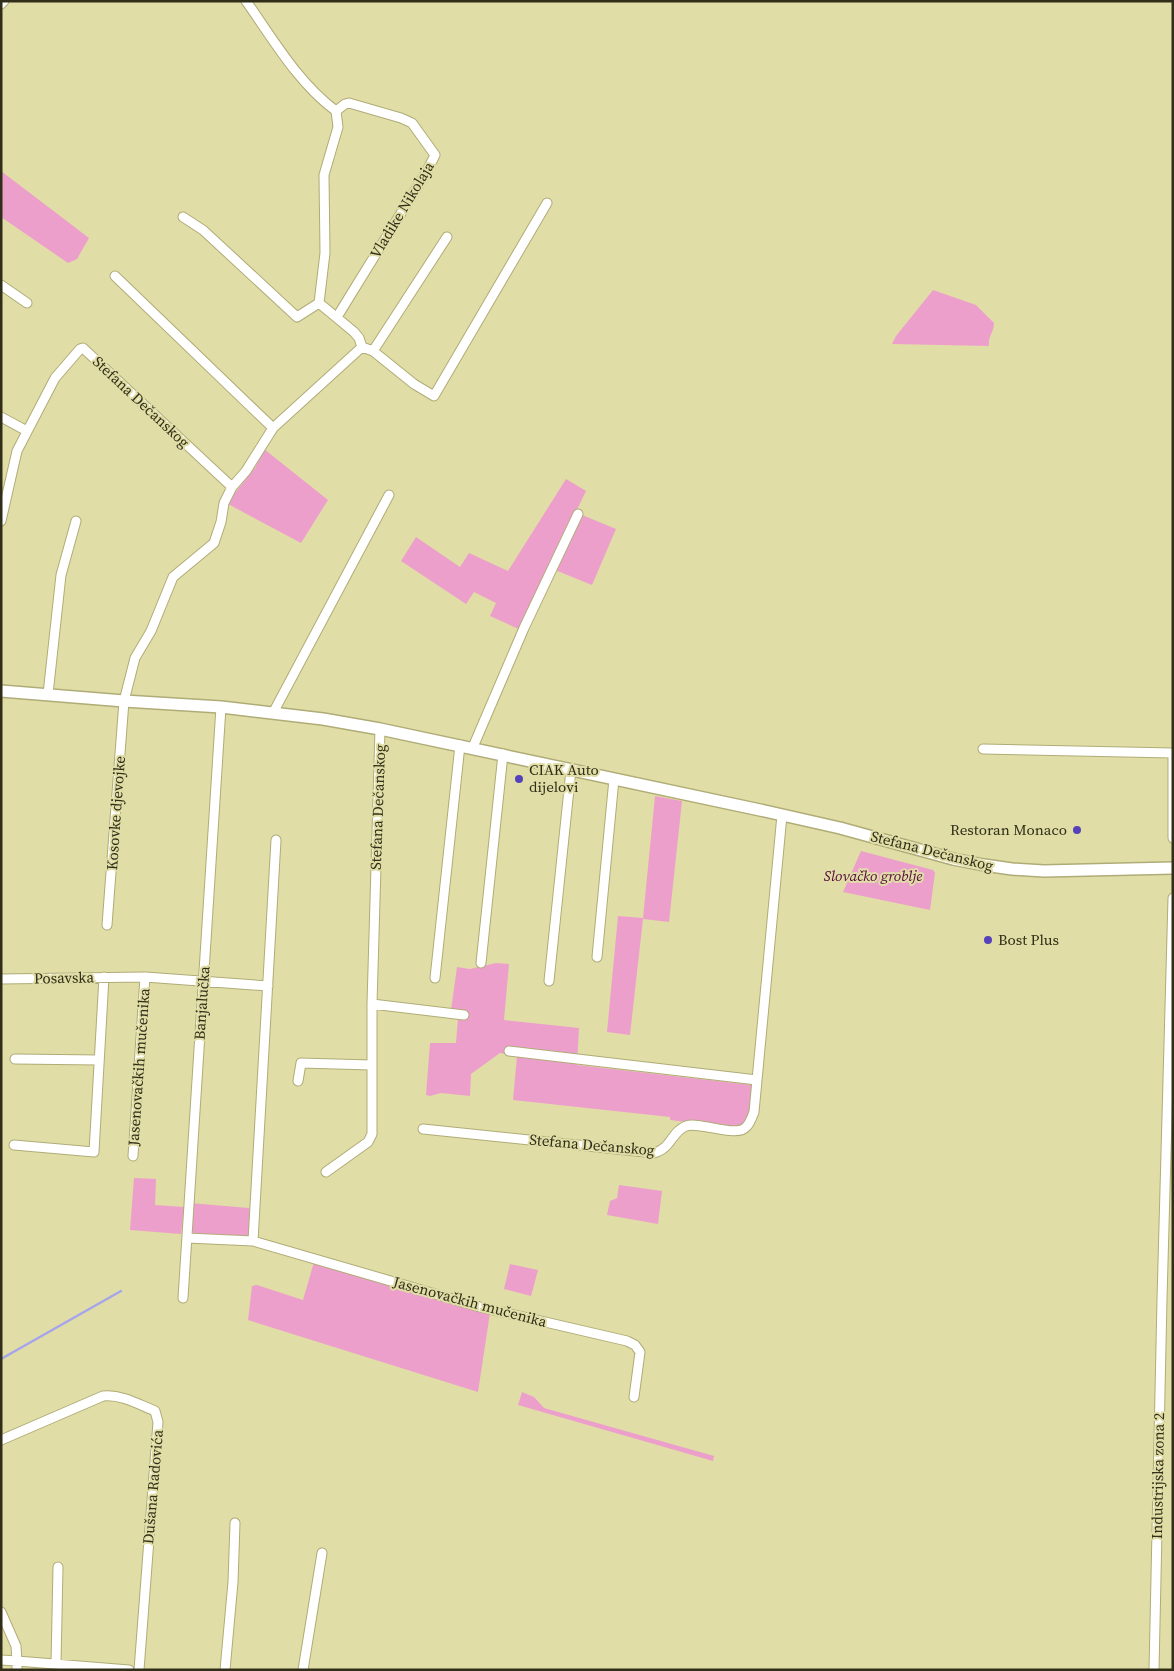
<svg xmlns="http://www.w3.org/2000/svg" width="1174" height="1671" viewBox="0 0 1174 1671" font-family="'Source Serif 4',serif">
<style>
.green{fill:#ed9fcc}
.lines{fill:none;stroke-linecap:round;stroke-linejoin:round}
.stream{stroke:#a6a5ec;stroke-width:2.5}
.minor-casing{stroke:#b0ac77;stroke-width:11}
.major-casing{stroke:#b0ac77;stroke-width:14}
.minor{stroke:#fff;stroke-width:9}
.major{stroke:#fff;stroke-width:11}
.poi-dot{fill:#5541b9;stroke:#e1dda6;stroke-width:2}
.labels{text-anchor:middle;stroke-width:4;stroke-linejoin:round;paint-order:stroke}
.street-label{font-size:15px;fill:#302e18;stroke:#e1dda6}
.poi-label{font-size:15px;fill:#302e18;stroke:#e1dda6;text-anchor:start}
.park-label{font-size:15px;font-style:italic;fill:#54083d;stroke:#e1dda6}
</style>
<rect width="100%" height="100%" fill="#e1dda6"/>
<path class="green" d="M 1,171 L 89,238 L 77,259 L 68,263 L 1,217 Z
M 933,290 L 976,305 L 994,323 C 994,333 988,335 989,346 L 892,344 L 896,336 Z
M 264,449 L 328,500 L 301,543 L 228,504 L 230,499 L 255,468 Z
M 566,479 L 586,491 L 540,586 L 521,630 L 490,616 L 496,603 L 474,592 L 466,604 L 401,561 L 416,537 L 460,567 L 469,553 L 508,571 Z
M 582,515 L 616,529 L 592,585 L 555,570 Z
M 655,796 L 682,801 L 669,922 L 643,919 L 630,1035 L 607,1032 L 618,916 L 643,918 Z
M 861,851 L 933,870 L 935,873 L 930,910 L 843,892 Z
M 496,963 L 509,964 L 504,1020 L 579,1028 L 577,1065 L 752,1085 C 751,1096 752,1120 740,1126 C 738,1127 735,1127 732,1128 L 670,1120 L 670,1117 L 513,1100 L 517,1056 L 500,1053 L 471,1074 L 470,1096 L 441,1093 L 430,1096 L 426,1095 L 430,1043 L 456,1043 L 458,1018 L 466,1019 L 467,1013 L 451,1010 L 457,967 L 470,969 Z
M 134,1178 L 156,1179 L 155,1205 L 184,1207 L 181,1234 L 130,1230 Z
M 619,1185 L 662,1191 L 658,1224 L 607,1215 L 610,1201 L 617,1198 Z
M 190,1203 L 249,1208 L 249,1237 L 194,1234 L 191,1229 Z
M 314,1262 L 490,1313 L 478,1392 L 248,1320 L 252,1286 L 257,1285 L 303,1300 Z
M 510,1264 L 538,1270 L 531,1296 L 504,1289 Z
M 522,1392 L 534,1397 L 544,1408 L 714,1456 L 713,1461 L 518,1405 Z"/>
<g class="lines">
<path class="stream" d="M 1,1359 L 121,1291"/>
<defs>
<path id="minor" d="M 1,4 L 4,1
M 336,111 L 345,104 L 349,103 L 401,118 L 412,123 L 435,155 L 427,171 L 337,317
M 183,217 L 203,230 L 297,317 L 319,303 L 325,253 L 324,175 L 338,127 L 336,111 C 298,83 273,39 246,1
M 115,276 L 273,428
M 1,285 L 27,303
M 319,303 L 354,332 L 359,338 L 362,347
M 373,351 L 447,237
M 1,417 L 27,431
M 1,521 L 17,451 L 55,378 L 80,349 L 83,348 L 232,487
M 48,694 L 61,575 L 76,521
M 273,713 L 389,495
M 473,747 L 524,628 L 578,514
M 983,749 L 1173,753
M 1173,753 L 1173,838
M 107,925 L 124,701 L 135,658 L 151,631 L 173,577 L 214,543 L 221,522 L 224,503 L 232,487 L 246,471 L 273,428 L 362,347 L 373,351 L 414,384 L 434,396 L 547,203
M 597,957 L 614,779
M 481,963 L 503,754
M 435,978 L 460,745
M 1,979 L 145,977 L 268,986
M 549,981 L 571,770
M 372,1004 L 464,1015
M 509,1051 L 757,1080
M 15,1059 L 99,1060
M 298,1081 L 301,1063 L 371,1065
M 423,1129 L 654,1153 C 672,1148 671,1132 686,1126 C 700,1121 738,1139 747,1126 C 750,1123 752,1117 754,1112 L 782,815
M 14,1145 L 94,1152 L 104,977
M 133,1156 L 145,977
M 326,1172 L 368,1142 L 372,1134 L 372,1004 L 380,729
M 187,1238 L 253,1241 L 480,1307 L 627,1341 L 635,1345 L 640,1352 L 634,1397
M 253,1241 L 276,840
M 183,1298 L 221,707
M 1,1440 L 103,1396 C 121,1394 138,1404 155,1411 L 158,1422 L 139,1670
M 1,1612 L 16,1646 L 17,1661 L 129,1670
M 1,1660 L 17,1661 L 17,1670
M 56,1664 L 58,1567
M 225,1670 L 233,1582 L 235,1523
M 303,1670 L 322,1553
M 1154,1670 L 1162,1299 L 1173,898"/>
<path id="major" d="M 1,691 L 124,701 L 221,707 L 323,719 L 380,729 L 760,810 L 840,828 L 953,859 L 984,865 L 1012,869 L 1044,871 L 1173,868"/>
</defs>
<use href="#minor" class="minor-casing"/>
<use href="#major" class="major-casing"/>
<use href="#minor" class="minor"/>
<use href="#major" class="major"/>
</g>
<g class="poi-dot">
<circle cx="519" cy="779" r="5"/>
<circle cx="1077" cy="830" r="5"/>
<circle cx="988" cy="940" r="5"/>
</g>
<g class="labels">
<g class="street-label">
<text transform="translate(402 210) rotate(-59)" y="5">Vladike Nikolaja</text>
<text transform="translate(141 402) rotate(43)" y="5">Stefana Dečanskog</text>
<text transform="translate(378 807) rotate(-88)" y="5">Stefana Dečanskog</text>
<text transform="translate(116 813) rotate(-86)" y="5">Kosovke djevojke</text>
<text transform="translate(932 851) rotate(14)" y="5">Stefana Dečanskog</text>
<text transform="translate(64 978) rotate(-1)" y="5">Posavska</text>
<text transform="translate(202 1003) rotate(-86)" y="5">Banjalučka</text>
<text transform="translate(139 1067) rotate(-86)" y="5">Jasenovačkih mučenika</text>
<text transform="translate(592 1145) rotate(5)" y="5">Stefana Dečanskog</text>
<text transform="translate(470 1302) rotate(15)" y="5">Jasenovačkih mučenika</text>
<text transform="translate(1158 1476) rotate(-89)" y="5">Industrijska zona 2</text>
<text transform="translate(153 1487) rotate(-85)" y="5">Dušana Radovića</text>
</g>
<g class="poi-label">
<text x="529" y="775">CIAK Auto<tspan x="529" dy="17">dijelovi</tspan></text>
<text x="1067" y="835" text-anchor="end">Restoran Monaco</text>
<text x="998" y="945">Bost Plus</text>
</g>
<g class="park-label">
<text x="873" y="881">Slovačko groblje</text>
</g>
</g>
<rect width="1174" height="1671" fill="none" stroke="#302e18" stroke-width="5"/>
</svg>
